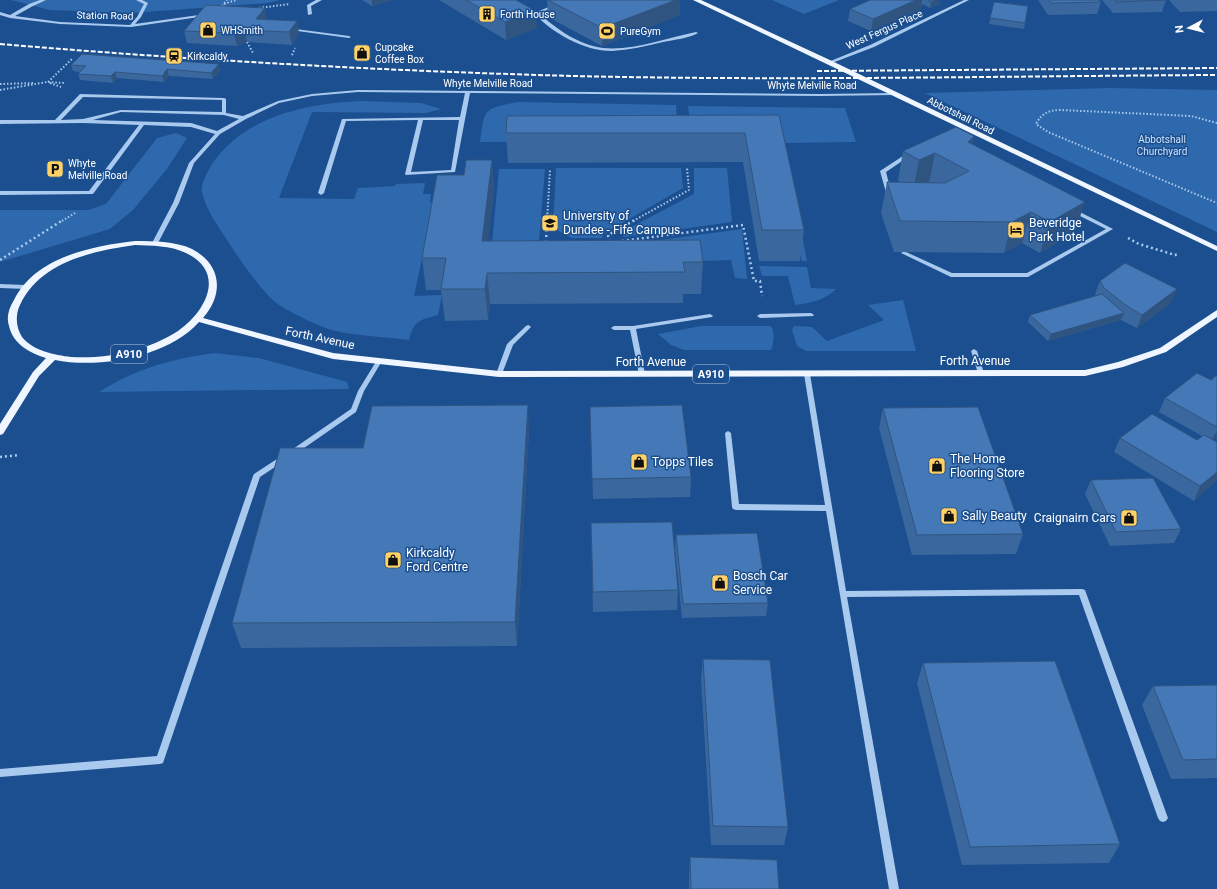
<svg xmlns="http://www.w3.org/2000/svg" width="1217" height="889" viewBox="0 0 1217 889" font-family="Roboto,sans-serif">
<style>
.green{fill:#2e69ad}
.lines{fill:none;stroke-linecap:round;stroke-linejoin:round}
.path-far1{stroke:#a9c9ee;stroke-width:2;stroke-dasharray:1.5 2;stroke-linecap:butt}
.path{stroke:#a9c9ee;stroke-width:2.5;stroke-dasharray:2 3;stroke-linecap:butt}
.minor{fill:#a9c9ee;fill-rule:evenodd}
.major{fill:#f0f6ff;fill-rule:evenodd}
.rail{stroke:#fff;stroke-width:2;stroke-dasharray:5 2;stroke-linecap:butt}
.wall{fill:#3a679d}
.shaded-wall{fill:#305480}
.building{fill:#4478b7;stroke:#305480}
.labels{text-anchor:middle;stroke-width:3;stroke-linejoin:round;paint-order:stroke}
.far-poi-label{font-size:10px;fill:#fff;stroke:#1b4f8f;text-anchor:start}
.far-street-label{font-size:10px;fill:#fff;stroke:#1b4f8f}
.far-park-label{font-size:10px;fill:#cfe3fa;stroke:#1b4f8f}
.shield{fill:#1b4f8f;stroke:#bbcadd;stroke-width:1}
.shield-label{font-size:11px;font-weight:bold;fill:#fff}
.poi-label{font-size:12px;fill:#fff;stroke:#1b4f8f;text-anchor:start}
.street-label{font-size:12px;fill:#fff;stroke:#1b4f8f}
</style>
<rect width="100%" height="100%" fill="#1b4f8f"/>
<path class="green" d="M 11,0 L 280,0 L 267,3 L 132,13 L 50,10 Z
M 772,0 L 839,0 L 804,14 Z
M 1109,88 L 1217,90 L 1217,232 L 925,93 Z
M 359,101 L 421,103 L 441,109 L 426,113 L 312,112 L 279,198 L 354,199 L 358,188 L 395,186 L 396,184 L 425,183 L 423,194 L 431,194 L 430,202 L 434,203 L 414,296 L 442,295 L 438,315 C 420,320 414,320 409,340 C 387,337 357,336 336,331 C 320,327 295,315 281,306 C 264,296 240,260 229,243 C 219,227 206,211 202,192 C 200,185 208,171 212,164 C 245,116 305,104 359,101 Z
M 517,102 L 676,105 L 678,140 L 480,142 C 485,107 483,110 517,102 Z
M 688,106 L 845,108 L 856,142 L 784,143 L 807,261 L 802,261 L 774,142 L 692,140 Z
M 176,133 L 187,138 L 167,169 L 133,210 L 110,229 L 0,262 L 0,210 L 88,210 L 106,204 L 157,138 Z
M 556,168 L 681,168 L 683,188 L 603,234 L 602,238 L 572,238 L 553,228 Z
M 694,168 L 727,168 L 732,222 L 624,237 L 620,233 L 694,194 Z
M 499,169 L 545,169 L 539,240 L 532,241 L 491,254 Z
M 742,229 L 747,279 L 735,278 L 731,260 L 703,261 L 653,241 Z
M 759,266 L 807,267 L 811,288 L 836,289 C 826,300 810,303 795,305 L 788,276 L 762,276 Z
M 903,300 L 916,351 L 806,351 L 797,346 L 792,330 L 794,326 L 812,327 L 827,341 L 884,320 L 868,305 Z
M 701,326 L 771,326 C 775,332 774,343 771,350 L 684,350 L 671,345 L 658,334 Z
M 215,353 L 259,358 L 347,382 L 349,389 L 99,392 C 135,369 174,358 215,353 Z"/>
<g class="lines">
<path class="path-far1" d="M 224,4 L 236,0
M 222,6 L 227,0
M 259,8 L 290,4
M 247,42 L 253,53
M 292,55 L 295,48
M 48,82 L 73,58
M 50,83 L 61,87
M 0,84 L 35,83
M 0,90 L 47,82 L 65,83
M 1217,123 L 1191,116 L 1061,110 C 1049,110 1042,113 1036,124 L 1048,132 L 1217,203
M 62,221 L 75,213
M 547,221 L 550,170
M 633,221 L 689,190 L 687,168"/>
<path class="path" d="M 1128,238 L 1139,244 L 1175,255 L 1178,254
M 622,241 L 743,225 L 754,281 L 760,281 L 762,296
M 546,242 L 547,220
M 609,242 L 608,235 L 635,220
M 0,260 L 63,220
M 0,457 L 19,455"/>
<path class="minor" d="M 40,0 L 46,0 L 33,6 L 15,16 L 60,22 L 130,25 L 137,17 L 144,4 L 136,0 L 142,0 L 148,3 L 141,17 L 135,24 L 206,14 L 208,15 L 206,16 L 131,27 L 60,24 L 10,18 L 0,15 L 0,12 L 10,15 L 29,4 Z
M 316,0 L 322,0 L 311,6 L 312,14 L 308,15 L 307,5 Z
M 566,0 L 572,0 L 539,13 C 556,29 579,45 603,48 C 632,51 667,38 696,32 L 698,33 C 690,38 673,40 663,42 C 646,46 629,50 612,51 C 584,51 552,33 534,13 Z
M 964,0 L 969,0 L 874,47 L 832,63 L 828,62 L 870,45 Z
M 288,28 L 349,36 L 351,37 L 349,38 L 290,30 L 288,29 Z
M 358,90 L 820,94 L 895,93 L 897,94 L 895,95 L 820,96 L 470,93 L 455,172 L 406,175 L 405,174 L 418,120 L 346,121 L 324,193 L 321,195 L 318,193 L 342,119 L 460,117 L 465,93 L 358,92 L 312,96 L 279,103 L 246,119 L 220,134 L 194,163 L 179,203 L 158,243 L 155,245 L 152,243 L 173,203 L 189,163 L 215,134 L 191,127 L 144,125 L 93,194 L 0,195 L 0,191 L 89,191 L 139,125 L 83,123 L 0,124 L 0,120 L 55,120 L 80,94 L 224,98 L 226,99 L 226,113 L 243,116 L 278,101 L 312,94 ZM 83,97 L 222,100 L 222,112 L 121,110 L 83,119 L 61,120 ZM 121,112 L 224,115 L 239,119 L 217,131 L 191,123 L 93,120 ZM 423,120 L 459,120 L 451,170 L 411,172 Z
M 909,152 L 912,154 L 911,155 L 886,172 L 892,195 L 891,196 L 887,196 L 880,171 Z
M 1074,209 L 1113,229 L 1028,277 L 951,277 L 901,253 L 904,251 L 906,252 L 952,273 L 1027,273 L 1106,229 L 1072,212 L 1072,210 Z
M 0,284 L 26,285 L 29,287 L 26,289 L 0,288 Z
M 811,313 L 814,315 L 813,316 L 760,318 L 757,316 L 760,314 Z
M 710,314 L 713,316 L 712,317 L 636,329 L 645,374 L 642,376 L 639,374 L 630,330 L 614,330 L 611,328 L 614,326 L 633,326 Z
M 528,325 L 530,326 L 531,327 L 513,345 L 502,374 L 501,376 L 497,376 L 496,374 L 507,344 L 526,326 Z
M 974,349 L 977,351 L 984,373 L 983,375 L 979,375 L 978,373 L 971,351 Z
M 379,359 L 382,361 L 364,391 L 356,412 L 294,455 L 290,455 L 288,453 L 290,451 L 351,409 L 358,391 L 377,360 Z
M 805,372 L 809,372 L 810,374 L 846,591 L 1082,589 L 1085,590 L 1168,818 L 1166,821 L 1163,822 L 1160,821 L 1158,818 L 1079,595 L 847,597 L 899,889 L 889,889 L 826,511 L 736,510 L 733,509 L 732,507 L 725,433 L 728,431 L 731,433 L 739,504 L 825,505 L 804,374 Z
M 280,457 L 283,457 L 287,459 L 260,477 L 163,763 L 160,764 L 0,777 L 0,769 L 157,756 L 253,476 L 254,474 Z"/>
<path class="major" d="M 693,0 L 701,0 L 832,61 L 1217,246 L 1217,251 Z
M 135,241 C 153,241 175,241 192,249 C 222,265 224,294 203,318 L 333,353 L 499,371 L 1085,370 L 1118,362 L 1160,348 L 1217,310 L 1217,317 L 1166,352 L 1123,367 L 1085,376 L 499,377 L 333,359 L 199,322 C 168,357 99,369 55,360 L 39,376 L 3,434 L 0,435 L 0,424 L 33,372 L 46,358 C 30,353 13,344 9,326 C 6,317 9,308 14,300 C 35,257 92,246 135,241 ZM 135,245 C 151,246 170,245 186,253 C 226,272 207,311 178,331 C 147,351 108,359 71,357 C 55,355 33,351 22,337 C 16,328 15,315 20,305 C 40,262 92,251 135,245 Z"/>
<path class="rail" d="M 0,44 C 191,60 383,71 574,76 C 789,81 1003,76 1217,75
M 817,71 L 1217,68"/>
</g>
<path class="wall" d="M 362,0 L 392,0 L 372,6 Z
M 439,0 L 516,0 L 537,28 L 506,40 Z
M 547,0 L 680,15 L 602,46 L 548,17 Z
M 870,0 L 940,0 L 940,4 L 930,8 L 922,4 L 921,9 L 871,31 L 848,21 L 850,9 Z
M 1038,0 L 1099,0 L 1101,2 L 1097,14 L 1048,15 Z
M 1102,0 L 1166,0 L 1162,12 L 1113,13 Z
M 1169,0 L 1217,0 L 1217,11 L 1180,12 Z
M 994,2 L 1025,23 L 1024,29 L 989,24 Z
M 267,20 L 299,33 L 292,45 L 247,42 L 237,46 L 187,43 L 184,31 Z
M 71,65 L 220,70 L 213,79 L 169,76 L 164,82 L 117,78 L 113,83 L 80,80 L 78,74 L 80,72 L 73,71 Z
M 779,115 L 804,230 L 800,261 L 759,261 L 743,162 L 508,163 L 506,133 Z
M 974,136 L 972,144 L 1075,232 L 1040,253 L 1022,243 L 1004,253 L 894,252 L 881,213 L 887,182 L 900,182 L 898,181 L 903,151 Z
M 492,160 L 494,190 L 488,241 L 703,262 L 701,294 L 683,294 L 683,303 L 490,304 L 488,320 L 445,321 L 441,290 L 426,290 L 422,258 L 464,175 Z
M 1100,281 L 1171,303 L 1137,328 L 1121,320 L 1048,341 L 1028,322 L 1030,315 L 1096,296 L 1095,294 Z
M 1217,375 L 1217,437 L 1213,440 L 1217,480 L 1194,501 L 1114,452 L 1120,438 L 1197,440 L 1202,436 L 1159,412 L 1165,398 L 1211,380 Z
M 590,407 L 691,477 L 690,497 L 593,499 Z
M 883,408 L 1023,534 L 1016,554 L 912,555 L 879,428 Z
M 529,430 L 517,646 L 241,648 L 232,623 L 363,448 Z
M 1091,480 L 1181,529 L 1174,543 L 1110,546 L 1085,494 Z
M 591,523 L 678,590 L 677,610 L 593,612 Z
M 676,535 L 768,603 L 766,616 L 682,618 L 675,549 Z
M 703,659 L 788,827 L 784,845 L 711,845 L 701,679 Z
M 923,663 L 1120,844 L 1109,863 L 962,865 L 917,683 Z
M 1217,685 L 1217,778 L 1171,779 L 1142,705 L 1153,686 Z
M 690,857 L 779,889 L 689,889 L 689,876 Z"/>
<path class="shaded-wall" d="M 372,0 L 392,0 L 372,6 Z
M 676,0 L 680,0 L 680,15 L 602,46 L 602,28 Z
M 916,0 L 922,0 L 921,9 L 871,31 L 873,19 Z
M 935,0 L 940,0 L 940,4 L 930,8 L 931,2 Z
M 265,8 L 267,20 L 256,19 Z
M 536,11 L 537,28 L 506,40 L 505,22 Z
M 297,21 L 299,33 L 292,45 L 289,32 Z
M 244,30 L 247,42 L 237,46 L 234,33 Z
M 219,64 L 220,70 L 213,79 L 211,73 Z
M 167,69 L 169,76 L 164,82 L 162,76 Z
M 115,72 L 117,78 L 113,83 L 111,76 Z
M 974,136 L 967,166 L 968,142 Z
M 935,153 L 929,183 L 913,190 L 919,160 Z
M 492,160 L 494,190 L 485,272 L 482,241 Z
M 1085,202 L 1075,232 L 1040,253 L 1050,222 Z
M 1031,212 L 1022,243 L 1004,253 L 1012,222 Z
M 487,273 L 490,304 L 488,320 L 485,289 Z
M 1177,289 L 1171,303 L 1137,328 L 1142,315 Z
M 1124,313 L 1121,320 L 1048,341 L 1051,334 Z
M 528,405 L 529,430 L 517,646 L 515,622 Z
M 1217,430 L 1217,437 L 1211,442 Z
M 1217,472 L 1217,480 L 1194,501 L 1200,486 Z"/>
<path class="building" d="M 466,0 L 516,0 L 536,11 L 505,22 Z
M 548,0 L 676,0 L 602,28 Z
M 870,0 L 916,0 L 873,19 L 850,9 Z
M 928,0 L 935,0 L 931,2 Z
M 1049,0 L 1099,0 L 1101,2 L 1051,3 Z
M 1115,0 L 1166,0 L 1116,2 Z
M 994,2 L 1028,6 L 1025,23 L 990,18 Z
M 206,5 L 265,8 L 256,19 L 297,21 L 289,32 L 244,30 L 234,33 L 184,31 Z
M 82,54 L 219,64 L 211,73 L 167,69 L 162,76 L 115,72 L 111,76 L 78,74 L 86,66 L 71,65 Z
M 779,115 L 804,230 L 762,230 L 745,133 L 506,133 L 507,116 Z
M 956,127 L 974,136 L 968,142 L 1085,202 L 1050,222 L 1031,212 L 1012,222 L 900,221 L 887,182 L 945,183 L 969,171 L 935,153 L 919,160 L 903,151 Z
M 466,160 L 492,160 L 482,241 L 700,240 L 703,262 L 683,262 L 685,272 L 487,273 L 485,289 L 441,289 L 446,258 L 422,258 L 437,175 L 464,175 Z
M 1125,263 L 1177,289 L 1142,315 L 1127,306 L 1104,288 L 1100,281 Z
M 1102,294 L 1124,313 L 1051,334 L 1030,315 Z
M 1197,373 L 1211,380 L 1217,375 L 1217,427 L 1165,398 Z
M 528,405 L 515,622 L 232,623 L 280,448 L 363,448 L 372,406 Z
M 682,405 L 691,477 L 592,479 L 590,407 Z
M 978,407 L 1023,534 L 917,535 L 883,408 Z
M 1152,414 L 1197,440 L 1204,435 L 1217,442 L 1217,472 L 1200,486 L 1120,438 Z
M 1153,478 L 1181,529 L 1116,532 L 1091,480 Z
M 672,522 L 678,590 L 593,592 L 591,523 Z
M 757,533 L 768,603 L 683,604 L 676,535 Z
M 703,659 L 770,660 L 788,827 L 713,826 Z
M 1055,661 L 1120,844 L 970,847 L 923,663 Z
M 1217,685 L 1217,759 L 1183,760 L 1153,686 Z
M 690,857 L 777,860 L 779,889 L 691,889 Z"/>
<defs>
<symbol id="building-square" viewBox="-11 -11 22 22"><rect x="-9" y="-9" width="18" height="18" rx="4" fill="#ffd166" stroke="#1b4f8f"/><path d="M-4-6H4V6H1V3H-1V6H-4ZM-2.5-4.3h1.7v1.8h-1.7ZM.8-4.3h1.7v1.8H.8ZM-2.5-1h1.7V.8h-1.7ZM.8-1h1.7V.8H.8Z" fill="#111"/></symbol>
<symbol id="shop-square" viewBox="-11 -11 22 22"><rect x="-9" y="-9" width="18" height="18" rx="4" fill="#ffd166" stroke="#1b4f8f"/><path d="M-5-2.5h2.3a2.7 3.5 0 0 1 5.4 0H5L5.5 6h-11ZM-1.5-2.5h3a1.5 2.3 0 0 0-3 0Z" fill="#111"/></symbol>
<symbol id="stadium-square" viewBox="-11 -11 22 22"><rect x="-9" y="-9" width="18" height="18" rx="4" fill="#ffd166" stroke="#1b4f8f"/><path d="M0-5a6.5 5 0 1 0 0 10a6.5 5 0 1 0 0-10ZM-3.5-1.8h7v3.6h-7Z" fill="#111"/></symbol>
<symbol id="station-square" viewBox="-11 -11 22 22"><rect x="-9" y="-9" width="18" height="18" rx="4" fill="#ffd166" stroke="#1b4f8f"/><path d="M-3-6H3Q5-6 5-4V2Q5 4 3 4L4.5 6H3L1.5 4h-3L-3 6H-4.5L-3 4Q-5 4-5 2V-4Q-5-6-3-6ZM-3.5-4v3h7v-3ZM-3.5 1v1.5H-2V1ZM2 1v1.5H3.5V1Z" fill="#111"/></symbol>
<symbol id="parking-square" viewBox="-11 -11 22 22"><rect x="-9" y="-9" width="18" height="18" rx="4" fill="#ffd166" stroke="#1b4f8f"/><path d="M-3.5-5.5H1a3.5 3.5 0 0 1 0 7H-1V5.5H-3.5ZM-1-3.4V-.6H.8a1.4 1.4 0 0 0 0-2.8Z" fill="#111"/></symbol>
<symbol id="university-square" viewBox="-11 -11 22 22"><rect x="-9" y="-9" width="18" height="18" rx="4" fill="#ffd166" stroke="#1b4f8f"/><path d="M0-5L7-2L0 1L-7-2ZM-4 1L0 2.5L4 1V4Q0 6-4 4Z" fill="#111"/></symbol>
<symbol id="hotel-square" viewBox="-11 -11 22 22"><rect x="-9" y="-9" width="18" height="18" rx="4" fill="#ffd166" stroke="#1b4f8f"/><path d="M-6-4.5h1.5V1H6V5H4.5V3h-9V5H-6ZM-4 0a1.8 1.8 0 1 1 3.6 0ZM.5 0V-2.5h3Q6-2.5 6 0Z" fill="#111"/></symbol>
</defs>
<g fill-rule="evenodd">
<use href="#building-square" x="477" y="4" width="20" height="20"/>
<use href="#shop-square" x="198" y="20" width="20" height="20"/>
<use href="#stadium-square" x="597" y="21" width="20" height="20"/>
<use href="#shop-square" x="352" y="43" width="20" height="20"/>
<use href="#station-square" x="164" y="46" width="20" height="20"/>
<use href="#parking-square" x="45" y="159" width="20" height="20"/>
<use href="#university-square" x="540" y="213" width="20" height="20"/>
<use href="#hotel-square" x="1006" y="220" width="20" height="20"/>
<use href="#shop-square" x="629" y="452" width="20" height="20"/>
<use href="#shop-square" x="927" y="456" width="20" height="20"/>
<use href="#shop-square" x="939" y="506" width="20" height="20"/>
<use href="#shop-square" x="1119" y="508" width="20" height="20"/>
<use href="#shop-square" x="383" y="550" width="20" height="20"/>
<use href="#shop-square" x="710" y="573" width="20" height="20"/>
</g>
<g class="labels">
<g class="far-poi-label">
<text x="500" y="18">Forth House</text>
<text x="221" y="34">WHSmith</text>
<text x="620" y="35">PureGym</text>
<text x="375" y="51">Cupcake<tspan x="375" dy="12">Coffee Box</tspan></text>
<text x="187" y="60">Kirkcaldy</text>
<text x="68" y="167">Whyte<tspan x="68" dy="12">Melville Road</tspan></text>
</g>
<g class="far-street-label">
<text transform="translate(105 15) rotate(1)" y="4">Station Road</text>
<text transform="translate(884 29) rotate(-24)" y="4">West Fergus Place</text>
<text x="488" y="87">Whyte Melville Road</text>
<text x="812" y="89">Whyte Melville Road</text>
<text transform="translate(961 115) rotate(26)" y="4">Abbotshall Road</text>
</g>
<g class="far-park-label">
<text x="1162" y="143">Abbotshall<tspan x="1162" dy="12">Churchyard</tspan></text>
</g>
<g class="shield">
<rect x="111" y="345" width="36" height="18" rx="3"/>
<rect x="693" y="365" width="36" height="18" rx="3"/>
</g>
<g class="shield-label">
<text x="129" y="358">A910</text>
<text x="711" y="378">A910</text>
</g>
<g class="poi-label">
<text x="563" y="220">University of<tspan x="563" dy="14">Dundee - Fife Campus</tspan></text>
<text x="1029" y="227">Beveridge<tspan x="1029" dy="14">Park Hotel</tspan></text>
<text x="950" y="463">The Home<tspan x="950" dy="14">Flooring Store</tspan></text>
<text x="652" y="466">Topps Tiles</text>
<text x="962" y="520">Sally Beauty</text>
<text x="1116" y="522" text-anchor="end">Craignairn Cars</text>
<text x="406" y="557">Kirkcaldy<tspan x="406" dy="14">Ford Centre</tspan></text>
<text x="733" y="580">Bosch Car<tspan x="733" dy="14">Service</tspan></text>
</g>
<g class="street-label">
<text transform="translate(320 338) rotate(12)" y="4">Forth Avenue</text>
<text x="975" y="365">Forth Avenue</text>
<text x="651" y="366">Forth Avenue</text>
</g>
</g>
<g transform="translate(1189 28) rotate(263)" stroke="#1b4f8f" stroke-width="3" paint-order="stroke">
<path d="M0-3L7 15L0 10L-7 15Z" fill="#ffffff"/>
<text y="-6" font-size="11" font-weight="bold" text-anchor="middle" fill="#ffffff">N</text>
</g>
</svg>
